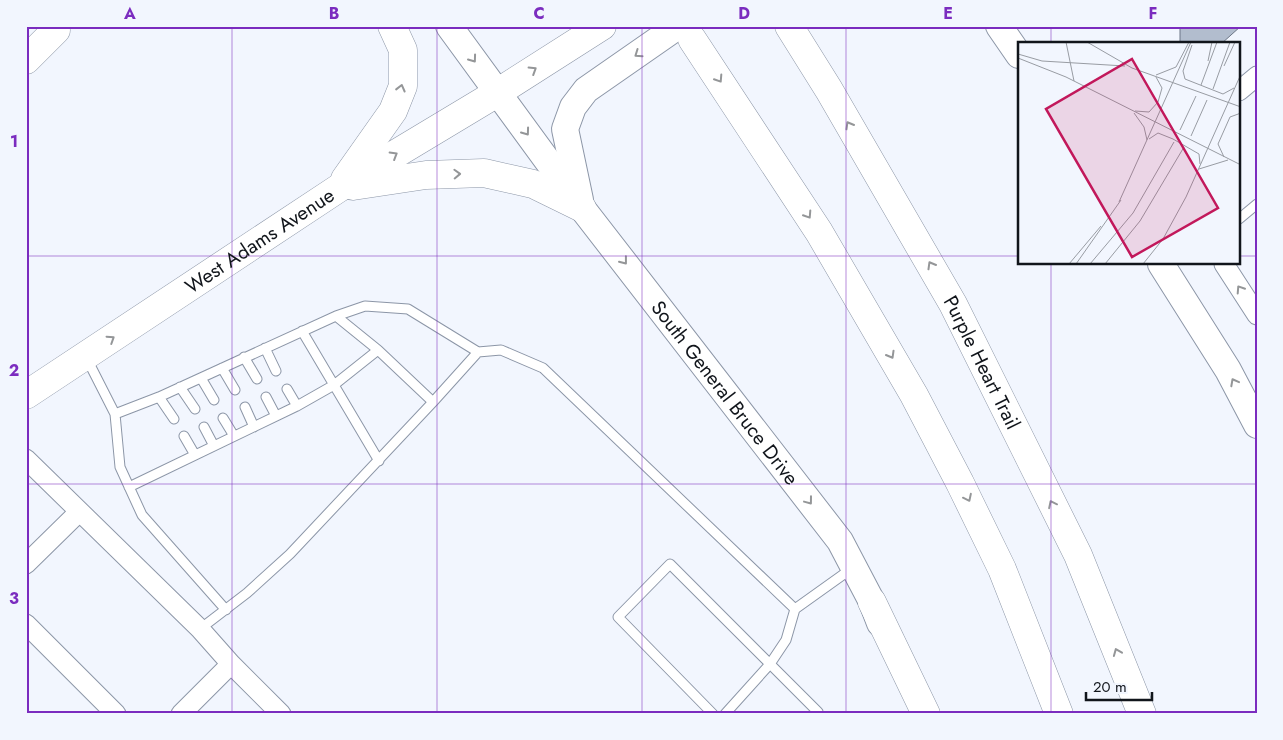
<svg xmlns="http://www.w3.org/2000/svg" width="1283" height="740" viewBox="0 0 1283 740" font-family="Jost,sans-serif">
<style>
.building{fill:#b2bdce;stroke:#6d7787}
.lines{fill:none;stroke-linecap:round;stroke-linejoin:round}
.service-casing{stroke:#8c96a7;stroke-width:11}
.minor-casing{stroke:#8c96a7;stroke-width:21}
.secondary-casing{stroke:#8c96a7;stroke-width:28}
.primary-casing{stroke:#8c96a7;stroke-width:29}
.motorway-casing{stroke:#8c96a7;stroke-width:29}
.service{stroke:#fff;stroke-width:9}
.minor{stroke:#fff;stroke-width:19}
.secondary{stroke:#fff;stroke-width:26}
.primary{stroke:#fff;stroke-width:28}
.motorway{stroke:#fff;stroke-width:28}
.oneway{stroke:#949698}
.grid{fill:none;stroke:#7b2cbf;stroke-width:1;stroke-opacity:0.55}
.labels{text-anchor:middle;stroke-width:4;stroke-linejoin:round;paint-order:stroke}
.street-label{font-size:20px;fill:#11151b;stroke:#f2f6fe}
.inset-road{fill:none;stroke:#989ca3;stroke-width:1}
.view{fill:#c2185b;fill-opacity:0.15;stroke:#c2185b;stroke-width:2.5}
.inset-edge{fill:none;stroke:#11151b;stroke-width:2.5}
.neatline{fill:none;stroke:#7b2cbf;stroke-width:2}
.grid-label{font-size:16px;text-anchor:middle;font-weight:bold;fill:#7b2cbf}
</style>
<rect width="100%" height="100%" fill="#f2f6fe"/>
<path class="building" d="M 1180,26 L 1241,26 L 1221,44 L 1180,44 Z"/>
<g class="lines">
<defs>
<path id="service" d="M 1239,219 L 1257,204
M 336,316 L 378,350 L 433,402 L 478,352
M 302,331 L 379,461
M 265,348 L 276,371
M 244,357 L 257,379
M 87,359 L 115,414 L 120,467 L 142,515 L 226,610
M 222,368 L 235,390
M 201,378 L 214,400
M 180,387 L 195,409
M 287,389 L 297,406
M 159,397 L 174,419
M 266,397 L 276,416
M 245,407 L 254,427
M 115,414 L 159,397 L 336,316 L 365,306 L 408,309 L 478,352 L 501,350 L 543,368 L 795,609
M 223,418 L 234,436
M 204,427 L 214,446
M 184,436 L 195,455
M 129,487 L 297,406 L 334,385 L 378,350
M 200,629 L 247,593 L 290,554 L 433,402
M 713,714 L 618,617 L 670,564 L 818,712 L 817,714
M 725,714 L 770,664 L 786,640 L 795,609 L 851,569"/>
<path id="minor" d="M 1239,91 L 1257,76
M 1224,264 L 1257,315
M 26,459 L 200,629 L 231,664 L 281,714
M 26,564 L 79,512
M 26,624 L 116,714
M 181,714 L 231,664"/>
<g id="secondary">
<path id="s1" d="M 449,26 L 582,208 L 840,541 L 872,602 L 880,623"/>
<path d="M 999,26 L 1019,55"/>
<path d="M 580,200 L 565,129 L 573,107 L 586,90 L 678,26"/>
<path d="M 1161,264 L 1228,370 L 1257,425"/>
</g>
<g id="primary">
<path d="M 26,60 L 56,30"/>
<path d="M 345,179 L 393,111 L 403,86 L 403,50 L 392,26"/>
<path d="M 353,186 L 426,175 L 484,173 L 533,184 L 582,208"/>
<path id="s2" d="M 26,395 L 339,188 L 497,93 L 602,26"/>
</g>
<g id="motorway">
<path id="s3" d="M 789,26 L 829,90 L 953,304 L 1078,555 L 1142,714"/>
<path d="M 692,39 L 819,232 L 914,395 L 960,483 L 1002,569 L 1059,714"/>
<path d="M 872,602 L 926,714"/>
</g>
</defs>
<use href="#service" class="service-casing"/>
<use href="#minor" class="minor-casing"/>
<use href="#secondary" class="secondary-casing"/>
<use href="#primary" class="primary-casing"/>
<use href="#motorway" class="motorway-casing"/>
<use href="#service" class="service"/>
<use href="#minor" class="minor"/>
<use href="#secondary" class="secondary"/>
<use href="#primary" class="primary"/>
<use href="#motorway" class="motorway"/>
</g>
<defs><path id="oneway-chevron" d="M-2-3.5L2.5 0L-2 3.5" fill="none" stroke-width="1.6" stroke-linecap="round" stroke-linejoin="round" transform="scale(1.25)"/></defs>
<g class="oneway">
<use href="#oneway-chevron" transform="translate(638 54) rotate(145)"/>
<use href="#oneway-chevron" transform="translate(473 59) rotate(54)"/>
<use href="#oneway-chevron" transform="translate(533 70) rotate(-32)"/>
<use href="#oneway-chevron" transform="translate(719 79) rotate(57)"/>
<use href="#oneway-chevron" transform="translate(401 88) rotate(-76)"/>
<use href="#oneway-chevron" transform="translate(849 125) rotate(-120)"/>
<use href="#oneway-chevron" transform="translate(526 132) rotate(54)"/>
<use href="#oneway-chevron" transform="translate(394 155) rotate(-31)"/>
<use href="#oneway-chevron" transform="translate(457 174) rotate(-2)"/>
<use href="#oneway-chevron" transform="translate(808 215) rotate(57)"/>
<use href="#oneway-chevron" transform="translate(624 261) rotate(52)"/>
<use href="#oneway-chevron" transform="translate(931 265) rotate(-120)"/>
<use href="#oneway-chevron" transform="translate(1240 289) rotate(-123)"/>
<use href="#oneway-chevron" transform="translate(111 339) rotate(-33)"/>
<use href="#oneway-chevron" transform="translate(891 355) rotate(60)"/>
<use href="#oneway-chevron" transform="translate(1234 382) rotate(-118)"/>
<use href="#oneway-chevron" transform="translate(968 498) rotate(64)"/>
<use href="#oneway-chevron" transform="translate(809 501) rotate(53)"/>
<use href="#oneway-chevron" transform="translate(1052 504) rotate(-116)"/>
<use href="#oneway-chevron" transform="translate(1117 652) rotate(-112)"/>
</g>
<path class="grid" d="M 232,26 L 232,714M 437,26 L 437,714M 642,26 L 642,714M 846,26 L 846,714M 1051,26 L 1051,44M 26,256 L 1019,256M 1239,256 L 1257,256M 1051,264 L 1051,714M 26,484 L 1257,484"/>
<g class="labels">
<g class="street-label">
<text dy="7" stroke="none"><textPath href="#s2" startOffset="280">West Adams Avenue</textPath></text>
<text dy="7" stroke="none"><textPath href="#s3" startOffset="388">Purple Heart Trail</textPath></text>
<text dy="7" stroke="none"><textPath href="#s1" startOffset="459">South General Bruce Drive</textPath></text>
</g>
</g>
<g transform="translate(1018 42)">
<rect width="222" height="222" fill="#f2f6fe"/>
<path class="inset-road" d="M 48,0 L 56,39M 69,0 L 114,26 L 223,65M 174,3 L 165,29 L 167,37 L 205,52 L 216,46M 0,12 L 24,19 L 107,24M 0,16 L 48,35 L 223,123M 190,19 L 194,0M 206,24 L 217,0M 138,33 L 158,25 L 171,0M 183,43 L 199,0M 195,47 L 212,0M 117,69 L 131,70 L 140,60 L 144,46 L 138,35M 116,71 L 126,85 L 129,98M 162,88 L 178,54M 173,94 L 189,58M 131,97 L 140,91 L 155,97 L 181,112 L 182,122M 206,115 L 200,102 L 212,75 L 223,71M 181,127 L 210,118M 101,160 L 173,0M 51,222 L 83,184M 58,222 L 103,158M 72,222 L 115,171 L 156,100M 87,222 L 122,179 L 166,105M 125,222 L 145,197 L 168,155 L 223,32"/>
<path class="view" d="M 114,17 L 200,166 L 114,215 L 28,67 Z"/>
<rect width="222" height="222" class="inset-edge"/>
</g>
<rect width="1283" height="740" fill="none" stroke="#f2f6fe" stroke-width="55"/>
<path d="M1086 692v8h66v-8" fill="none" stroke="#11151b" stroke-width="2.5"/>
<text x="1093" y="692" font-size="15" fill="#11151b" stroke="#f2f6fe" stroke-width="4" paint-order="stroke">20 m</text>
<rect x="28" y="28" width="1228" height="684" class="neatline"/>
<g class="grid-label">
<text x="130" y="19">A</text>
<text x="334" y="19">B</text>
<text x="539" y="19">C</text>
<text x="744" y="19">D</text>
<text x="948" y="19">E</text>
<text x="1153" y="19">F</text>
<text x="14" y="147">1</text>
<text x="14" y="376">2</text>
<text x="14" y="604">3</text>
</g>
</svg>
